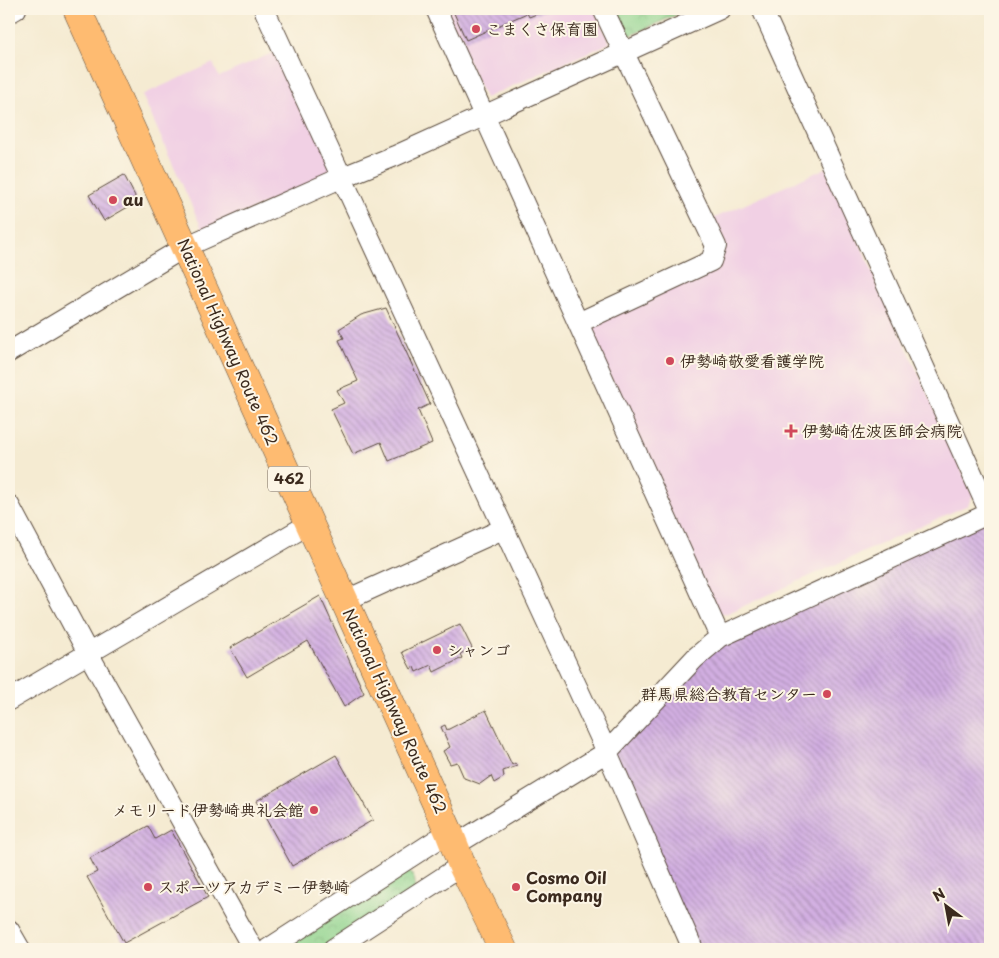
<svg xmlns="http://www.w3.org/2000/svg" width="999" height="958" viewBox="0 0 999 958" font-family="'Playpen Sans','Klee One',sans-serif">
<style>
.built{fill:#f1d0e4}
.park{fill:url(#park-crowns);stroke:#647e56}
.building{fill:url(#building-back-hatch)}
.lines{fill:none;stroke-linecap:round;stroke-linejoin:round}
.minor-casing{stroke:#574739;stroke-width:22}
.highway-casing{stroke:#574739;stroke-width:29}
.minor{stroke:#fff;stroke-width:20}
.highway{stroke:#febb71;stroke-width:28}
.poi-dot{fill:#d1495b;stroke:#fcf5e5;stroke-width:2}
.labels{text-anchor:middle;stroke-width:4;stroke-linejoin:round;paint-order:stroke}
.shield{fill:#fcf5e5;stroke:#75675a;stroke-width:1}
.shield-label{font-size:15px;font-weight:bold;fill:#3b2a1e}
.poi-label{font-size:16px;font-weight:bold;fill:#3b2a1e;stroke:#fcf5e5;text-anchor:start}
.street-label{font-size:16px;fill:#3b2a1e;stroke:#fcf5e5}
</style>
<defs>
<pattern id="park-crowns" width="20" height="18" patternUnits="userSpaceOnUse" patternTransform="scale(1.25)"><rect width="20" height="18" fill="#8ed38d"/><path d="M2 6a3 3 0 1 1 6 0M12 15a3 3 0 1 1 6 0" fill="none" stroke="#7bb579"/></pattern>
<pattern id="building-back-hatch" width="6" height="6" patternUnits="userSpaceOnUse" patternTransform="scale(1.25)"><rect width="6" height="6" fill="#d2afe2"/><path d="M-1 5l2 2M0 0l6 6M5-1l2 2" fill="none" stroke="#ac8fb7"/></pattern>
</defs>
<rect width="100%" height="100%" fill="#fcf5e5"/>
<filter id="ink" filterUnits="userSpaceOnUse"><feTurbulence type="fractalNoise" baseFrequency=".02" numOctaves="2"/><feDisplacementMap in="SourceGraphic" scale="10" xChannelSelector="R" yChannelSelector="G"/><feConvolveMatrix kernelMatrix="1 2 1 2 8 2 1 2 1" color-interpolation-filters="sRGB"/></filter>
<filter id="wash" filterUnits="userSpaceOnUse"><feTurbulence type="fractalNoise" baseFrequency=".0096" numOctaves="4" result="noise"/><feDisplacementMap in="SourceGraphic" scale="20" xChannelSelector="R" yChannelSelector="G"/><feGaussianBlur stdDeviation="1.12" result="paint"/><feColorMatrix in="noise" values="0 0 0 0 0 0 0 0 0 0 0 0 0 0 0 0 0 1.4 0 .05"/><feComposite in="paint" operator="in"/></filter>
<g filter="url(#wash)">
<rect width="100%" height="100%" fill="#f5ebd2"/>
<path class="built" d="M 445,9 L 594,9 L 610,43 L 485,98 Z
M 279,50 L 332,166 L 326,177 L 203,231 L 142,95 L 213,63 L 219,77 Z
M 826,168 L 973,495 L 968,505 L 726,614 L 715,612 L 588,328 L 716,263 L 710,220 Z"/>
<path class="park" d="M 614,9 L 689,9 L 627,37 Z
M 400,871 L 409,871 C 415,877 416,882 414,891 L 323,949 L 282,949 Z"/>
<g id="blocks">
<path class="building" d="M 459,9 L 549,9 L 529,17 L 527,13 L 466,40 L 453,11 Z
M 124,175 L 135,196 L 133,204 L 104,221 L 89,195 Z
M 386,308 L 430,404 L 418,410 L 432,443 L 389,461 L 381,442 L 353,454 L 331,409 L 344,403 L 337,390 L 358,381 L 339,340 L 344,338 L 339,329 L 361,315 Z
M 990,513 L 990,949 L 696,949 L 607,752 L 720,637 Z
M 320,596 L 364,693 L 344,707 L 308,641 L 247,677 L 230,648 Z
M 460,624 L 472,648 L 460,654 L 462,658 L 434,672 L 431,665 L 416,672 L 414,667 L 411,669 L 402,652 Z
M 486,710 L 512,765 L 515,763 L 517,766 L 503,771 L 504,777 L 494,783 L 491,776 L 480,784 L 464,778 L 457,762 L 450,764 L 443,751 L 450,747 L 441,727 L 445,725 L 447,730 Z
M 336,755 L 373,820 L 292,866 L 256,801 Z
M 148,826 L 155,839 L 171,830 L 208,897 L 124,943 L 87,877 L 97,872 L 90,858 Z"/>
</g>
</g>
<g filter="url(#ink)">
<use href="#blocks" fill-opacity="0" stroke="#574739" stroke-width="1"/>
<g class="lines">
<defs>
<path id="minor" d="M 264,9 L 607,752 L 693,949
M 436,9 L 720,637
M 762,9 L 990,513
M 9,13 L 16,9
M 578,323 L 711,261 L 716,246 L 603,9
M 9,352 L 185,247 L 343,177 L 395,156 L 720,9
M 9,505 L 88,653 L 253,949
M 344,601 L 503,529
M 9,700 L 309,524
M 455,845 L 607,752 L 695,658 L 720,637 L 990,513
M 9,930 L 20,949
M 268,949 L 449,832
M 333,949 L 462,865"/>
<path id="highway" d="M 77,9 L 449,832 L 462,865 L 503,949"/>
</defs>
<use href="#minor" class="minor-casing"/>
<use href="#highway" class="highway-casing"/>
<use href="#minor" class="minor"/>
<use href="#highway" class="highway"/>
</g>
</g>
<g class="poi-dot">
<circle cx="476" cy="29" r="5"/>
<circle cx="113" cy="200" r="5"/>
<circle cx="670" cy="361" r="5"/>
<path d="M788.5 423.5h5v5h5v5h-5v5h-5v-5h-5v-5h5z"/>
<circle cx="437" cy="650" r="5"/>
<circle cx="827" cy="694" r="5"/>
<circle cx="314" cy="810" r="5"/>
<circle cx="148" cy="887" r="5"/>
<circle cx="516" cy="887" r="5"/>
</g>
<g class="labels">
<rect class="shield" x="268" y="466.5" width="42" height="25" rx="4"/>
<g class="shield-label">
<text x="289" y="484">462</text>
</g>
<g class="poi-label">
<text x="486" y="35">こまくさ保育園</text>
<text x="123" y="206">au</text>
<text x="680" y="367">伊勢崎敬愛看護学院</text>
<text x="802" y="437">伊勢崎佐波医師会病院</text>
<text x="447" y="656">シャンゴ</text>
<text x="817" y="700" text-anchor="end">群馬県総合教育センター</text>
<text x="304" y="816" text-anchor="end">メモリード伊勢崎典礼会館</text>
<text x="526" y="884">Cosmo Oil<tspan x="526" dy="18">Company</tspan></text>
<text x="158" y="893">スポーツアカデミー伊勢崎</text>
</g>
<g class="street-label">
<text transform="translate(228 342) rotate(66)" y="6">National Highway Route 462</text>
<text transform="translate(395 711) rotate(65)" y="6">National Highway Route 462</text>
</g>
</g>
<rect width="999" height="958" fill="none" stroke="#fcf5e5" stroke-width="30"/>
<g transform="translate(946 906) rotate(328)" stroke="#fcf5e5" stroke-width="4" paint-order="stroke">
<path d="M0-4L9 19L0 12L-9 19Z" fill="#3b2a1e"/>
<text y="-8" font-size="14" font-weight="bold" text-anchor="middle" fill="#3b2a1e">N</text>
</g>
</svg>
